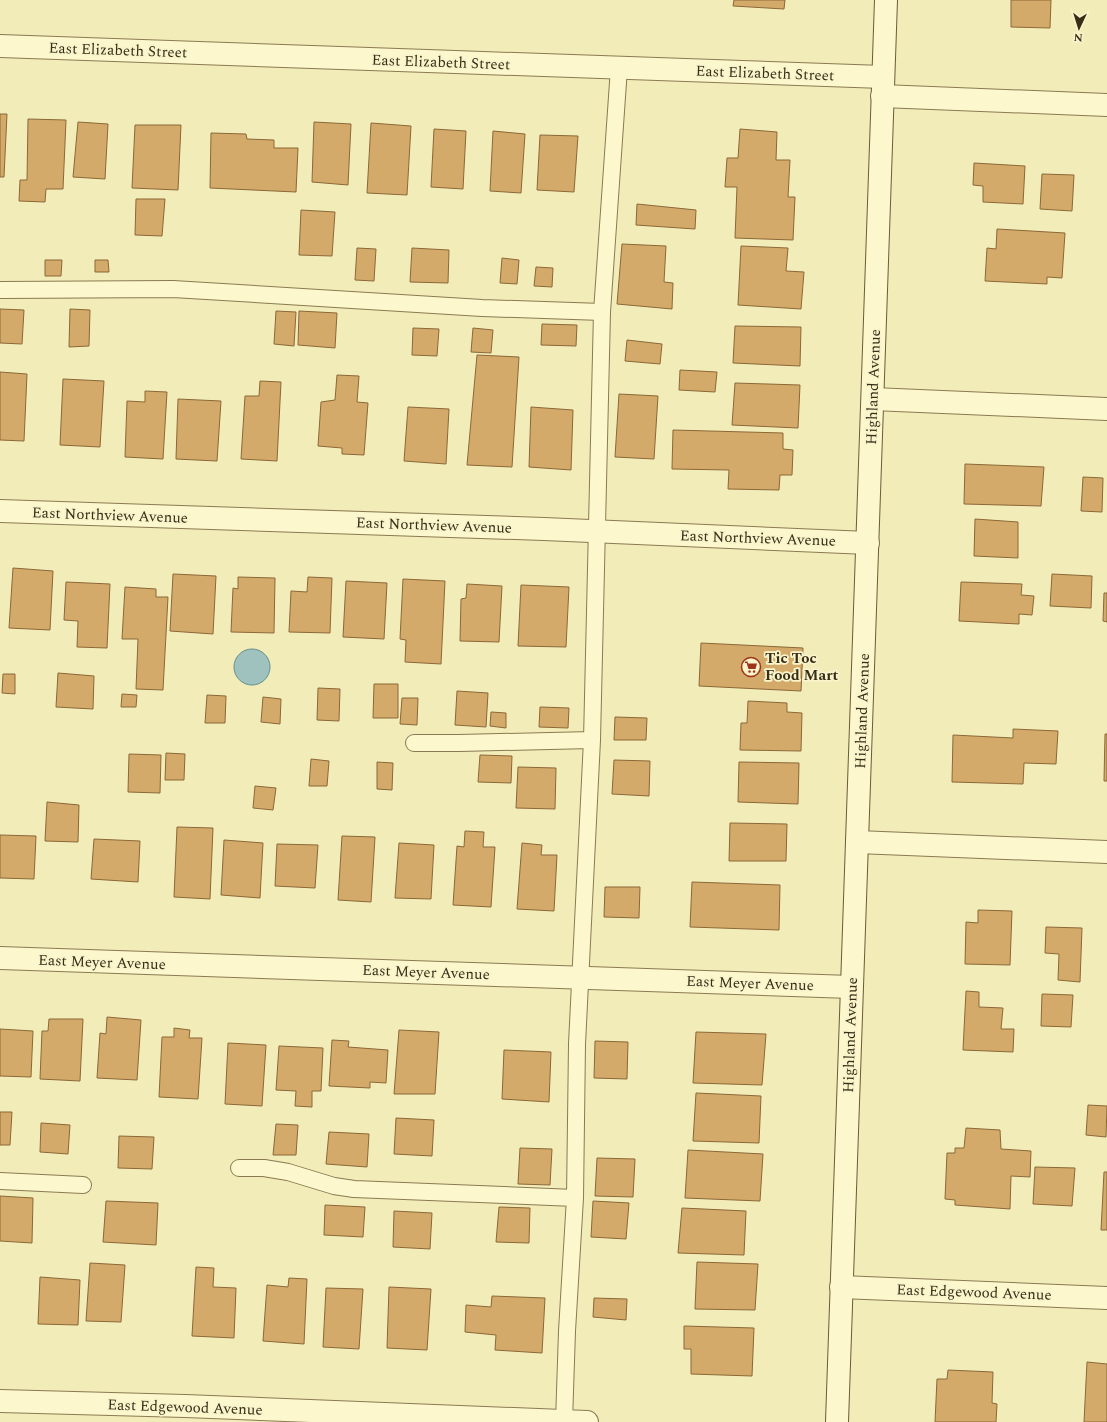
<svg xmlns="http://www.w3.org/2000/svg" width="1107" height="1422" viewBox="0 0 1107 1422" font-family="Spectral,serif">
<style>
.water{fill:#9fc2be;stroke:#66908d}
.building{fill:#d4aa6b;stroke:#8b6836}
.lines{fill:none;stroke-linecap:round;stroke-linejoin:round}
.lane-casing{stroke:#8a7a52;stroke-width:18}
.street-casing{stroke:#8a7a52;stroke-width:24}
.secondary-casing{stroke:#6b5b36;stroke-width:24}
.lane{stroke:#fcf7cd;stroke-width:16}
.street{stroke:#fcf7cd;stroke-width:22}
.secondary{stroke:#fcf7cd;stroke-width:22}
.labels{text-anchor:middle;stroke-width:3.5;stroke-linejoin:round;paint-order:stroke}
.street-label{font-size:15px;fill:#372d19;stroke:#f9f4ca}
.poi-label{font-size:15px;font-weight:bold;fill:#372d19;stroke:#f9f4ca;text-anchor:start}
</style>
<rect width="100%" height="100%" fill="#f2ecb9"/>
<path class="water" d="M234 667a18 18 0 1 1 36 0a18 18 0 1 1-36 0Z"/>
<path class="building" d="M 734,0 L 785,0 L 784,9 L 733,6 Z
M 1011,0 L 1051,0 L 1050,28 L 1011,27 Z
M 0,114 L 7,114 L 4,177 L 0,177 Z
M 28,119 L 66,120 L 63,189 L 46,189 L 45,202 L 19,201 L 20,180 L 27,180 Z
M 78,122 L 108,124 L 105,179 L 73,177 Z
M 314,122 L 351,124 L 348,185 L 312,182 Z
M 371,123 L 411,126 L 407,195 L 367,193 Z
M 135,125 L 181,125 L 178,190 L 132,188 Z
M 434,129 L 466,131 L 463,189 L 431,187 Z
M 740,129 L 777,132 L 776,160 L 790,160 L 788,197 L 795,197 L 793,240 L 735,238 L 737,187 L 725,187 L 727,158 L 738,158 Z
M 493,131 L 525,134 L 521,193 L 490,191 Z
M 211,133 L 246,134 L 247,139 L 274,140 L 274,148 L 298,148 L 296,192 L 210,188 Z
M 540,135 L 578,136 L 574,192 L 537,190 Z
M 974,163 L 1025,166 L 1023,204 L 983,202 L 983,186 L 973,185 Z
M 1042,174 L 1074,175 L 1072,211 L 1040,209 Z
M 136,199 L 165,199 L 162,236 L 135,235 Z
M 637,204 L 696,210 L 695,229 L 636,225 Z
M 301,210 L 335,212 L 332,256 L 299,255 Z
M 997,229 L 1065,233 L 1062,278 L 1047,277 L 1047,284 L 985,281 L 987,248 L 996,249 Z
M 622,244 L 666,246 L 664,282 L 673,283 L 672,309 L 617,304 Z
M 741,246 L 788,248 L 786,271 L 804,272 L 801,309 L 738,305 Z
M 357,248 L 376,249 L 374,281 L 355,280 Z
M 412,248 L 449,250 L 448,283 L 410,282 Z
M 502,258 L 519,260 L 517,284 L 500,283 Z
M 45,260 L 62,260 L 61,276 L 45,276 Z
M 95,260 L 108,260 L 109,272 L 95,272 Z
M 536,267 L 553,268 L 552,287 L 534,286 Z
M 0,309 L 24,310 L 22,344 L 0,343 Z
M 70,309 L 90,310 L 89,346 L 69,347 Z
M 276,311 L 296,312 L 294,346 L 274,344 Z
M 299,311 L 337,313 L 335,348 L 298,345 Z
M 542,324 L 577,325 L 576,346 L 541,345 Z
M 735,326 L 801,327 L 800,366 L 733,363 Z
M 413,328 L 439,329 L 437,356 L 412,355 Z
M 473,328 L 493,330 L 491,353 L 471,352 Z
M 627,340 L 662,344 L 660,364 L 625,361 Z
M 477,355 L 519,357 L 512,467 L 467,465 Z
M 680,370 L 717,372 L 715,392 L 679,390 Z
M 0,372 L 27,374 L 24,441 L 0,440 Z
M 337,375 L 359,376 L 357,402 L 368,403 L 364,455 L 342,454 L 342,448 L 318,446 L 321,402 L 335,400 Z
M 63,379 L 104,381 L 100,447 L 60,445 Z
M 260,381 L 281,382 L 277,461 L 241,459 L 245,396 L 259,396 Z
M 735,383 L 800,385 L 798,428 L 732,425 Z
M 145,391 L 167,392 L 163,459 L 125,457 L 127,401 L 145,402 Z
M 619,394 L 658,396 L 654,459 L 615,457 Z
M 178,399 L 221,401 L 217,461 L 176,459 Z
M 408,407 L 449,409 L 446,464 L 404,461 Z
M 531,407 L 573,410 L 571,470 L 529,467 Z
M 673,430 L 783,433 L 783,449 L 793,450 L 792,475 L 780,475 L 779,490 L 728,489 L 729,470 L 672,469 Z
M 965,464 L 1044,467 L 1041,506 L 964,504 Z
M 1083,477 L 1103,478 L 1102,512 L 1081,511 Z
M 975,519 L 1018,522 L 1018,558 L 974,556 Z
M 13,568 L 53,571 L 50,630 L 9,628 Z
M 173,574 L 216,576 L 213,634 L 170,631 Z
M 1052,574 L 1092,576 L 1091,608 L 1050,606 Z
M 238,577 L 275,578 L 274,633 L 231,632 L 233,588 L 238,589 Z
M 308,577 L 332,578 L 330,633 L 289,632 L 291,591 L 307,592 Z
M 403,579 L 445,581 L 441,664 L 405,662 L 406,640 L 400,639 Z
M 346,581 L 387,583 L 384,639 L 343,637 Z
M 66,582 L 110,584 L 107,648 L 77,647 L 78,621 L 64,620 Z
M 961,582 L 1022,584 L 1021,595 L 1034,596 L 1032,615 L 1019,614 L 1019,624 L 959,621 Z
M 467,584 L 502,586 L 499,642 L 460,641 L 461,599 L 466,598 Z
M 521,585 L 569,587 L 566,647 L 518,646 Z
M 125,587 L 156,589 L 156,597 L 168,597 L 163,690 L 136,689 L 138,639 L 122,639 Z
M 1104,593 L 1107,593 L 1107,622 L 1103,621 Z
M 701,643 L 803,648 L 801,691 L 699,686 Z
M 58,673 L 94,676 L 93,709 L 56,707 Z
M 3,674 L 15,674 L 15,694 L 2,693 Z
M 374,684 L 398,684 L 398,718 L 373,718 Z
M 318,688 L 340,689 L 339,721 L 317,720 Z
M 457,691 L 488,693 L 486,727 L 455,725 Z
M 122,694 L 137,695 L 136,707 L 121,707 Z
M 207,695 L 226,696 L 225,723 L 205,723 Z
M 263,697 L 281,699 L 280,724 L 261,722 Z
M 402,698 L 418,698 L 417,725 L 400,724 Z
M 748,701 L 787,703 L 787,712 L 802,713 L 801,751 L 740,750 L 741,723 L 747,723 Z
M 540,707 L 569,708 L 568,728 L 539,727 Z
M 491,712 L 506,713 L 506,728 L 490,726 Z
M 615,717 L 647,718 L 646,740 L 614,740 Z
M 1013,729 L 1058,731 L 1056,764 L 1024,763 L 1023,784 L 952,782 L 953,735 L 1013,738 Z
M 1105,734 L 1107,734 L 1107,781 L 1104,781 Z
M 166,753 L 185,754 L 184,780 L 165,780 Z
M 129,754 L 161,755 L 160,793 L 128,792 Z
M 480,755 L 512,756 L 511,783 L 478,782 Z
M 311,759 L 329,761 L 327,786 L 309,786 Z
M 614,760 L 650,761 L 649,796 L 612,794 Z
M 377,762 L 393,763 L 392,790 L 377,789 Z
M 739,762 L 799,763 L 798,804 L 738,802 Z
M 518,767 L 556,768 L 555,809 L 516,808 Z
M 255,786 L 276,788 L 273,810 L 253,808 Z
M 47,802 L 79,805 L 78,842 L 45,841 Z
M 730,823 L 787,824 L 786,861 L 729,861 Z
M 177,827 L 213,828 L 210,899 L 174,897 Z
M 465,831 L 484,832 L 483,847 L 495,847 L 491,907 L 453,905 L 457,846 L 464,847 Z
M 0,835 L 36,836 L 34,879 L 0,878 Z
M 342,836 L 375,837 L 371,902 L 338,900 Z
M 94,839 L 140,841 L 138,882 L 91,879 Z
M 224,840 L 263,843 L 260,898 L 221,895 Z
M 399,843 L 434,845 L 431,899 L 395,898 Z
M 522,843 L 542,845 L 541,855 L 557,855 L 554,911 L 517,909 Z
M 277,844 L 318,845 L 315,888 L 275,886 Z
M 692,882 L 780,885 L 779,930 L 690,927 Z
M 605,887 L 640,887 L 639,918 L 604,917 Z
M 978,910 L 1012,911 L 1010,965 L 965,964 L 966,922 L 978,923 Z
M 1046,927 L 1082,928 L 1080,982 L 1058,980 L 1059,954 L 1045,953 Z
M 966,991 L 979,992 L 979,1007 L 1003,1008 L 1001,1029 L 1014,1029 L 1013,1052 L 963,1050 Z
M 1042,994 L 1073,995 L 1071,1027 L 1041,1026 Z
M 107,1017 L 141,1020 L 137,1080 L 97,1078 L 100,1033 L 106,1034 Z
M 49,1019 L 83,1019 L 80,1081 L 40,1079 L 42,1031 L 48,1031 Z
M 174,1028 L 190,1030 L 189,1038 L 202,1038 L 198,1099 L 159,1097 L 162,1037 L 174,1037 Z
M 0,1029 L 33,1031 L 31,1077 L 0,1076 Z
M 399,1030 L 439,1032 L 435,1094 L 394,1094 Z
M 696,1032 L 766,1034 L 762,1085 L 693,1083 Z
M 332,1040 L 349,1041 L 348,1047 L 388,1050 L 386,1083 L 370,1082 L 370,1088 L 329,1086 Z
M 595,1041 L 628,1042 L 627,1079 L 594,1078 Z
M 228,1043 L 266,1045 L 262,1106 L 225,1104 Z
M 279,1046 L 323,1048 L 321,1091 L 312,1091 L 312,1107 L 295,1106 L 296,1091 L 276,1090 Z
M 504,1050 L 551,1052 L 549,1102 L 502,1099 Z
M 696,1093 L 761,1096 L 759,1143 L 693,1141 Z
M 1088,1105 L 1107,1106 L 1106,1137 L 1086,1135 Z
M 0,1112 L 12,1112 L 10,1145 L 0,1145 Z
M 396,1118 L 434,1120 L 432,1156 L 394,1154 Z
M 41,1123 L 70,1125 L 68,1154 L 40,1152 Z
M 276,1124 L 298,1125 L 296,1155 L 273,1155 Z
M 966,1128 L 1000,1130 L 1001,1149 L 1031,1151 L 1030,1177 L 1011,1176 L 1010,1209 L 955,1205 L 955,1200 L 945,1199 L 947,1153 L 955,1153 L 955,1148 L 964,1148 Z
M 329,1132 L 369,1134 L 367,1167 L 326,1164 Z
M 119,1136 L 154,1137 L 152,1169 L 118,1168 Z
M 520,1148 L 552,1149 L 550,1185 L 518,1184 Z
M 688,1150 L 763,1154 L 760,1201 L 685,1198 Z
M 597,1158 L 635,1159 L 633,1197 L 595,1196 Z
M 1035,1167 L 1075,1168 L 1072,1206 L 1033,1204 Z
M 1104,1172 L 1107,1172 L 1107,1230 L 1101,1230 Z
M 0,1196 L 33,1198 L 32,1243 L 0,1241 Z
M 106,1201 L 158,1203 L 156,1245 L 103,1242 Z
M 593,1201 L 629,1203 L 626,1239 L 591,1237 Z
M 325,1205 L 365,1207 L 363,1237 L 324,1235 Z
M 499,1207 L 530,1208 L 529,1243 L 496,1242 Z
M 682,1208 L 746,1211 L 744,1255 L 678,1253 Z
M 394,1211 L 432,1213 L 430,1249 L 393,1247 Z
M 697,1262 L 758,1264 L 755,1310 L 695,1309 Z
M 90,1263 L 125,1265 L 121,1322 L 86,1321 Z
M 196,1267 L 214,1268 L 213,1287 L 236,1288 L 234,1338 L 192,1336 Z
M 40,1277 L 80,1280 L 78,1325 L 38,1324 Z
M 289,1278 L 307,1279 L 304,1344 L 263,1341 L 267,1285 L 288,1287 Z
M 389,1287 L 431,1289 L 427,1350 L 387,1348 Z
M 326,1288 L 363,1289 L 359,1349 L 323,1347 Z
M 492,1296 L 545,1298 L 542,1353 L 495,1350 L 496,1335 L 465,1332 L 466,1305 L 491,1307 Z
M 594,1298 L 627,1299 L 626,1320 L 593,1317 Z
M 684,1326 L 754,1328 L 752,1376 L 691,1374 L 691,1349 L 684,1349 Z
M 1087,1362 L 1107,1364 L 1107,1422 L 1084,1422 Z
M 948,1370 L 993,1372 L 992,1403 L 997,1404 L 996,1422 L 935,1422 L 937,1379 L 947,1379 Z"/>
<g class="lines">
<defs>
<path id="lane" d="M 0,290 L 173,289 L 482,308 L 602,312
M 414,743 L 459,743 L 592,740
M 239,1168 L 264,1168 L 288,1172 L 334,1186 L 354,1189 L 575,1198
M 0,1181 L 83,1185
M 564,1422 L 567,1331 L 575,1198 L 577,1044 L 592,740 L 602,312 L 619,68"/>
<path id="street" d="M 0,46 C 294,55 589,68 883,77
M 882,96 L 1107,105
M 873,399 L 1107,409
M 0,511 L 544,529 L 868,543
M 857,842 L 1107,852
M 0,958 C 284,970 568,975 851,987
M 841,1287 L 1107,1298
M 0,1401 L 185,1406 L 587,1422"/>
<path id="secondary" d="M 837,1422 L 886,0"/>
</defs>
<use href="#lane" class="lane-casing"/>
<use href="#street" class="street-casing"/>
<use href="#secondary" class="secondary-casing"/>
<use href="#lane" class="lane"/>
<use href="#street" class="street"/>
<use href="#secondary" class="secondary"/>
</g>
<defs>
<symbol id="supermarket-ring" viewBox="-11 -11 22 22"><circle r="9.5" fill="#f9f4ca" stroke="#9f341d" stroke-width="1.5"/><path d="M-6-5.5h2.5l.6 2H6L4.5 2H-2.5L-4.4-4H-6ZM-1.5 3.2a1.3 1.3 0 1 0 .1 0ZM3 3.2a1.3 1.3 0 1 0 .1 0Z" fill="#9f341d"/></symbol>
</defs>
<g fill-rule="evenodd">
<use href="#supermarket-ring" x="740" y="656" width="22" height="22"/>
</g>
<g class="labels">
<g class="street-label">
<text transform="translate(118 50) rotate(2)" y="5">East Elizabeth Street</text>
<text transform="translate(441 62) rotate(2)" y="5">East Elizabeth Street</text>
<text transform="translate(765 73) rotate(2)" y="5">East Elizabeth Street</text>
<text transform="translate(873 387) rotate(-88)" y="5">Highland Avenue</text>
<text transform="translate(110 515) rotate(2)" y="5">East Northview Avenue</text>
<text transform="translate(434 525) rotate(2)" y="5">East Northview Avenue</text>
<text transform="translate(758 538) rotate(2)" y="5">East Northview Avenue</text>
<text transform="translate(862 711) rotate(-88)" y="5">Highland Avenue</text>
<text transform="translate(102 962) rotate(2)" y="5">East Meyer Avenue</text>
<text transform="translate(426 972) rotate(2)" y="5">East Meyer Avenue</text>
<text transform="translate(750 983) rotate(2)" y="5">East Meyer Avenue</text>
<text transform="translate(850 1035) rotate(-88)" y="5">Highland Avenue</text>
<text transform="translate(974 1292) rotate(2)" y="5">East Edgewood Avenue</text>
<text transform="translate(185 1407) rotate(2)" y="5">East Edgewood Avenue</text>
</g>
<g class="poi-label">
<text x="765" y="663">Tic Toc<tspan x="765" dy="17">Food Mart</tspan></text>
</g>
</g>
<g transform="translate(1079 28) rotate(184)" stroke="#f9f4ca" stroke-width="3" paint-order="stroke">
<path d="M0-3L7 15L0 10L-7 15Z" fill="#372d19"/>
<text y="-6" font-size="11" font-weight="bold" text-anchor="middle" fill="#372d19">N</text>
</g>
</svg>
